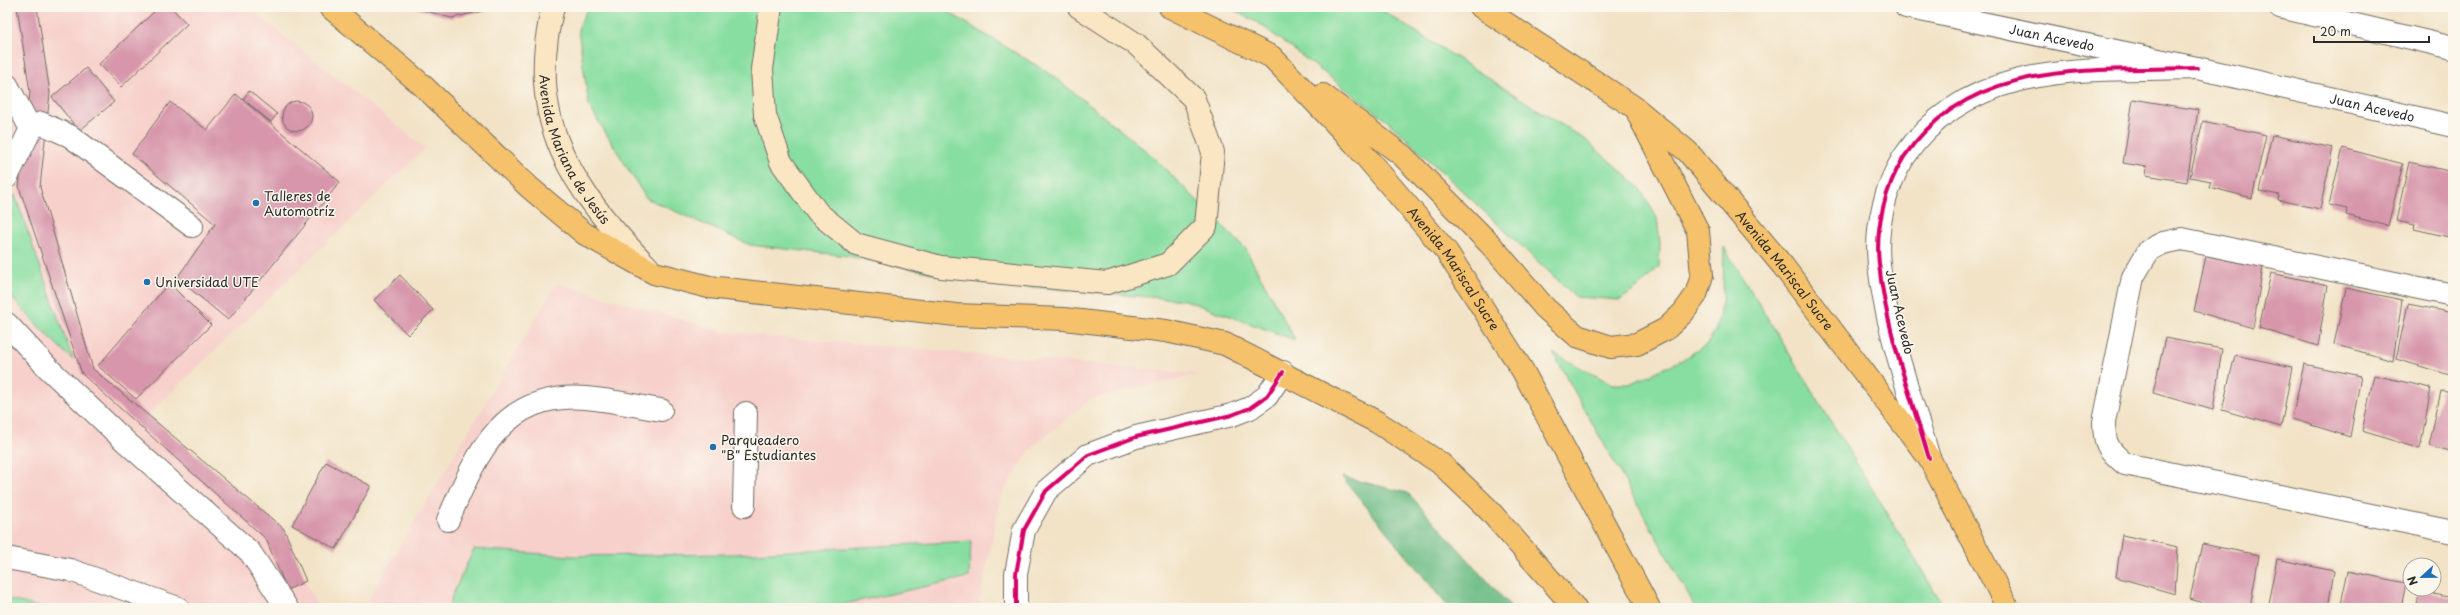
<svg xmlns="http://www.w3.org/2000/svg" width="2460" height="615" viewBox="0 0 2460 615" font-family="'Playpen Sans',sans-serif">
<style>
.built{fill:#f7d0cb}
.green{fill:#88dea1;stroke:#5a8466}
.forest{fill:#6ebd87;stroke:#4c7459}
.building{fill:#d796ab}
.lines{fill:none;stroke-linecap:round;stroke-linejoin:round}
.service-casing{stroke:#716b62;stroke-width:24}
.minor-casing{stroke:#716b62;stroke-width:24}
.tertiary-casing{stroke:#716b62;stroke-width:24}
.secondary-casing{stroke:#716b62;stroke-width:24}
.primary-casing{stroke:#716b62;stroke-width:24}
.service{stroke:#fff;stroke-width:22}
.minor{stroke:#fff;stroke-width:22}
.tertiary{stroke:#fff;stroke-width:22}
.secondary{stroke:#fbe6c4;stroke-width:22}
.primary{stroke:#f5c16b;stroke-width:22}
.cycleway-casing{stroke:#fbf7ec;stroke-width:6}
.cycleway{stroke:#d6006c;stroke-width:4}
.poi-dot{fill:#1f6fb2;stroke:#fbf7ec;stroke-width:1.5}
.labels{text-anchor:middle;stroke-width:3;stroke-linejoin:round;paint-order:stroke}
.street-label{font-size:13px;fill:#2b2b2b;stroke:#fbf7ec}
.poi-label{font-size:13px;fill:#2b2b2b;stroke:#fbf7ec;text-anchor:start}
</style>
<rect width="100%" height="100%" fill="#fbf7ec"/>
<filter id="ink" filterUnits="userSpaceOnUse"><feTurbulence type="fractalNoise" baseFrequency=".025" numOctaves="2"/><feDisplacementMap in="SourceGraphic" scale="8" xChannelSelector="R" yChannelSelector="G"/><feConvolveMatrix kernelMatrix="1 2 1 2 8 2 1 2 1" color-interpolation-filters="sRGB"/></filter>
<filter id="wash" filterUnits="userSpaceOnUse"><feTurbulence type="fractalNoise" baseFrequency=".012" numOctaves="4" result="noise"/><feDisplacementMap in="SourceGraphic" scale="16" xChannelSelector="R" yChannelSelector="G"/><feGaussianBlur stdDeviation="0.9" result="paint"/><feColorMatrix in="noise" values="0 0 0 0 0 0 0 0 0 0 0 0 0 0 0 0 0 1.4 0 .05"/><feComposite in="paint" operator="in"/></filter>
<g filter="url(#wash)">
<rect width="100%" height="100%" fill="#f2e3c7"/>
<path class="built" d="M 7,7 L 248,7 L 425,148 L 148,415 L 281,533 L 316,603 L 321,608 L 7,608 Z
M 557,283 L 724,332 L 1201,374 L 1092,398 L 1031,449 L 1001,496 L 978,608 L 363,608 Z"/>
<path class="green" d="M 588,7 L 940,7 L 1052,75 L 1150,154 L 1245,248 L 1295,340 L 1185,300 L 983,283 L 848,256 L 750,245 L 646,198 L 589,106 L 578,29 Z
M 1228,7 L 1377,7 L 1587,141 L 1639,187 L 1657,218 L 1660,243 L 1659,267 L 1639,287 L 1620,300 L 1576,297 L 1385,119 L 1260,24 Z
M 15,195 L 73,360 L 41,329 L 7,292 L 7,201 Z
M 1724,247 L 1945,608 L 1696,608 L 1553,353 L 1612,384 L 1629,384 L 1682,360 L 1707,344 L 1716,329 L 1723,298 Z
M 971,541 L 969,577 L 826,608 L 449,608 L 452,596 L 474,549 L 572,556 L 735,554 Z
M 7,599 L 43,608 L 7,608 Z"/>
<path class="forest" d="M 1342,477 L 1408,493 L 1512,608 L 1449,608 Z"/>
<g id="blocks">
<path class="building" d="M 17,7 L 37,7 L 50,93 L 40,187 L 93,369 L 284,529 L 306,581 L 287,590 L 266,539 L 82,374 L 19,187 L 30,92 Z
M 159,7 L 171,7 L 187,24 L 121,87 L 99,64 Z
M 412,7 L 453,9 L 496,8 L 451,18 Z
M 86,68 L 114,102 L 79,131 L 52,97 Z
M 249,91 L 277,114 L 271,122 L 243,99 Z
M 236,94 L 340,182 L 228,320 L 177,278 L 215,224 L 132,154 L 170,102 L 207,130 Z
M 2133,99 L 2198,110 L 2187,182 L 2146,175 L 2147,167 L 2123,163 Z
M282 116a15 15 0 1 1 30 0a15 15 0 1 1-30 0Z
M 2203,121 L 2266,135 L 2252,198 L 2209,187 L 2211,181 L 2190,177 Z
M 2272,135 L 2333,148 L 2320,209 L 2278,200 L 2279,195 L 2259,191 Z
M 2343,148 L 2403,164 L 2388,226 L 2346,215 L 2347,209 L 2329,205 Z
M 2409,162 L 2453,172 L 2453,238 L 2414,229 L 2415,225 L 2396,221 Z
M 2206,256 L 2263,267 L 2253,328 L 2194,311 Z
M 2271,273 L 2328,285 L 2318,346 L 2259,328 Z
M 400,275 L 433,310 L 408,335 L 374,300 Z
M 169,283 L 211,325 L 136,399 L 98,366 Z
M 2346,288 L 2402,300 L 2393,361 L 2334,344 Z
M 2408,304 L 2453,313 L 2453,376 L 2396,359 Z
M 2165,338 L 2222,349 L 2213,410 L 2153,393 Z
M 2235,355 L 2292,367 L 2281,427 L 2222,410 Z
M 2304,364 L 2361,376 L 2350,437 L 2292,419 Z
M 2374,375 L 2431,388 L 2420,449 L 2362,431 Z
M 2441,391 L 2453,393 L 2453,453 L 2429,446 Z
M 326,462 L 371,486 L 336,549 L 292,525 Z
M 2122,535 L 2178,547 L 2175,594 L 2116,577 Z
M 2202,544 L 2259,555 L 2250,608 L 2220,608 L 2190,599 Z
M 2277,559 L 2334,571 L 2328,608 L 2267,608 Z
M 2348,571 L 2406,583 L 2401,608 L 2340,608 Z
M 2419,591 L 2453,598 L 2453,608 L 2415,608 Z"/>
</g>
</g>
<g filter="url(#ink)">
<use href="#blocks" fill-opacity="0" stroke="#716b62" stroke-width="1"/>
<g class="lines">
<defs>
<path id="service" d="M 2280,7 L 2453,48
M 7,85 L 31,129
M 7,177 L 31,129 L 41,123 L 70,136 L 192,226
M 2453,295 L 2182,239 L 2163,243 L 2149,250 L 2133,277 L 2104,422 C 2104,444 2108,450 2125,464 L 2453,532
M 7,324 L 48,368 L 126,442 L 250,552 L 287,608
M 744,506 L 746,413
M 448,520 C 476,456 501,391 586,398 C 611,400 636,406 661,410
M 7,558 L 70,570 L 178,608"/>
<path id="minor" d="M 1016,608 L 1016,574 L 1024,530 L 1046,491 L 1088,455 L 1136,437 L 1232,415 L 1250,408 L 1267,396 L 1283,372"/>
<g id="tertiary">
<path id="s1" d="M 1906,7 L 2197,68 L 2453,126"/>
<path d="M 1929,458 C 1910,394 1886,330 1879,264 C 1875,228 1885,187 1904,157 C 1971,58 2092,71 2197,68"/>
</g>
<g id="secondary">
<path id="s2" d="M 553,7 C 524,120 572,189 648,267"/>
<path d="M 771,7 L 762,69 L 765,115 L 781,162 L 818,213 L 856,244 L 941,267 L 1107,283 L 1168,264 L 1206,226 L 1213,152 L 1194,99 L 1136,44 L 1079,7"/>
</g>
<g id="primary">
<path d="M 330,7 L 421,84 L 530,188 L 585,234 L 654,273 L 709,287 L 956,315 L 1064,319 L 1166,331 L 1225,344 L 1377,422 L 1440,463 L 1487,508 L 1575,608"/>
<path id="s3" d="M 1170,7 L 1272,57 L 1355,144 L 1447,252 L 1523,371 L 1649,608"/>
<path id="s4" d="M 1481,7 L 1634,107 L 1688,152 L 1783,266 L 1929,458 L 2008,608"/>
<path d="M 1323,95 L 1403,156 L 1490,244 L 1545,308 L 1577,336 L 1611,347 L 1637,344 L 1666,329 L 1683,313 L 1696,295 L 1702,275 L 1698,231 L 1639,116"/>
</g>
</defs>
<use href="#service" class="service-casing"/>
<use href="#minor" class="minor-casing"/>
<use href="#tertiary" class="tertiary-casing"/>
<use href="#secondary" class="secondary-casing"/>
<use href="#primary" class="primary-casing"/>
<use href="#service" class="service"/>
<use href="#minor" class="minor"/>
<use href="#tertiary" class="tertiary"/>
<use href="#secondary" class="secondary"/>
<use href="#primary" class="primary"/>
<defs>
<path id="cycleway" d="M 1929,458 C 1910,394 1886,330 1879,264 C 1875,228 1885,187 1904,157 C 1971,58 2092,71 2197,68
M 1016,608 L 1016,574 L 1024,530 L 1046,491 L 1088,455 L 1136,437 L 1232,415 L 1250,408 L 1267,396 L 1283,372"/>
</defs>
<use href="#cycleway" class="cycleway-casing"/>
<use href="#cycleway" class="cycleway"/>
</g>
</g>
<g class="poi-dot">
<circle cx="256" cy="203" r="4"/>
<circle cx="147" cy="282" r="4"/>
<circle cx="713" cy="447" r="4"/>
</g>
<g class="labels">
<g class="street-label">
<text dy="5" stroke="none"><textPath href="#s1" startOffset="149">Juan Acevedo</textPath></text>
<text dy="5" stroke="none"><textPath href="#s1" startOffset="477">Juan Acevedo</textPath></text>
<text dy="5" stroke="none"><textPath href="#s2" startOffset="150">Avenida Mariana de Jesús</textPath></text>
<text dy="5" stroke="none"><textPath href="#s3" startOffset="393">Avenida Mariscal Sucre</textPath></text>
<text dy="5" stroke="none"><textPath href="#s4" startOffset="406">Avenida Mariscal Sucre</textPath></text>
<text transform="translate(1900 312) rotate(77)" y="5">Juan Acevedo</text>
</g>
<g class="poi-label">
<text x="264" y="201">Talleres de<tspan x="264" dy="15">Automotríz</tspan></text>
<text x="155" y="287">Universidad UTE</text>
<text x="721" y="445">Parqueadero<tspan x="721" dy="15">"B" Estudiantes</tspan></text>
</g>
</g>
<rect width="2460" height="615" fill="none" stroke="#fbf7ec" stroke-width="24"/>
<g transform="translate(2422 577) rotate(248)"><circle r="19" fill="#fbf7ec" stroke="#a8a59f"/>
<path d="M0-3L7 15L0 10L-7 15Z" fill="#1f6fb2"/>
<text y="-6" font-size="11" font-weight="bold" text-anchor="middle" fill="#2b2b2b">N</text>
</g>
<path d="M2314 36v6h115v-6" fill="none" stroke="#2b2b2b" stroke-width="2"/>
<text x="2320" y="36" font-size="12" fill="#2b2b2b" stroke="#fbf7ec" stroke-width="3" paint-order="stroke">20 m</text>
</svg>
